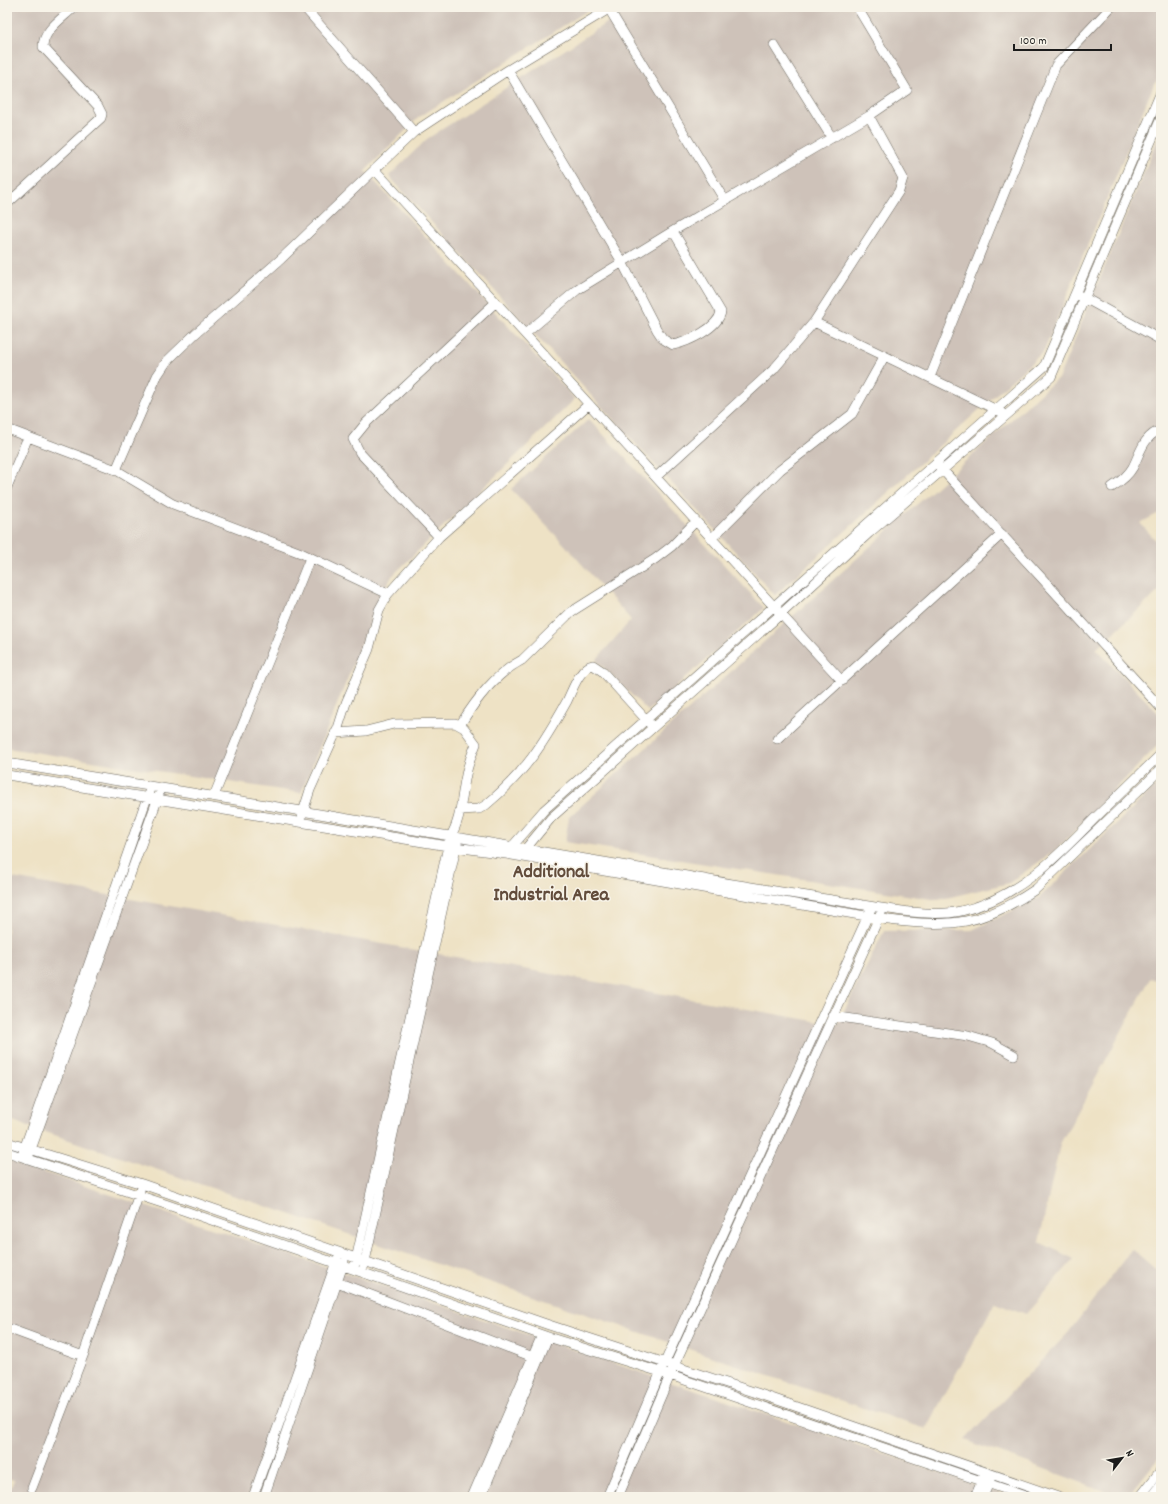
<svg xmlns="http://www.w3.org/2000/svg" width="1168" height="1504" viewBox="0 0 1168 1504" font-family="Dekko,sans-serif">
<style>
.industrial{fill:#cec2b9}
.lines{fill:none;stroke-linecap:round;stroke-linejoin:round}
.minor-casing{stroke:#666157;stroke-width:10}
.minor{stroke:#fff;stroke-width:9}
.labels{text-anchor:middle;stroke-width:3;stroke-linejoin:round;paint-order:stroke}
.district-label{font-size:20px;font-weight:bold;fill:#624c3b;stroke:#f7f3e8}
</style>
<rect width="100%" height="100%" fill="#f7f3e8"/>
<filter id="ink" filterUnits="userSpaceOnUse"><feTurbulence type="fractalNoise" baseFrequency=".025" numOctaves="2"/><feDisplacementMap in="SourceGraphic" scale="8" xChannelSelector="R" yChannelSelector="G"/><feConvolveMatrix kernelMatrix="1 2 1 2 8 2 1 2 1" color-interpolation-filters="sRGB"/></filter>
<filter id="wash" filterUnits="userSpaceOnUse"><feTurbulence type="fractalNoise" baseFrequency=".012" numOctaves="4" result="noise"/><feDisplacementMap in="SourceGraphic" scale="16" xChannelSelector="R" yChannelSelector="G"/><feGaussianBlur stdDeviation="0.9" result="paint"/><feColorMatrix in="noise" values="0 0 0 0 0 0 0 0 0 0 0 0 0 0 0 0 0 1.4 0 .05"/><feComposite in="paint" operator="in"/></filter>
<g filter="url(#wash)">
<rect width="100%" height="100%" fill="#eee2c5"/>
<path class="industrial" d="M 7,7 L 593,7 L 419,117 L 365,171 L 575,399 L 392,576 L 381,596 L 301,793 L 7,748 Z
M 631,7 L 1161,7 L 1161,77 L 1154,84 L 1044,351 L 775,595 L 389,176 L 427,139 Z
M 1161,131 L 1161,512 L 1140,523 L 1161,546 L 1161,589 L 1096,649 L 1161,716 L 1161,742 L 1056,850 L 1009,883 L 938,900 L 565,842 L 569,817 L 1059,377 Z
M 589,419 L 764,608 L 648,711 L 596,660 L 631,620 L 565,545 L 511,489 Z
M 1161,781 L 1161,980 L 1150,979 L 1060,1144 L 1039,1242 L 1074,1259 L 1026,1314 L 995,1302 L 926,1429 L 7,1119 L 7,877 L 837,1025 L 884,931 L 972,930 L 1039,898 Z
M 7,1160 L 1013,1497 L 7,1497 L 14,1480 L 7,1478 Z
M 1132,1249 L 1161,1274 L 1161,1455 L 1127,1497 L 1121,1497 L 965,1440 L 1068,1333 Z"/>
</g>
<g filter="url(#ink)">
<g class="lines">
<defs>
<path id="minor" d="M 304,7 L 414,132
M 857,7 L 907,90 L 869,116 L 903,178 L 899,191 L 814,322 L 1001,412
M 609,9 L 725,201
M 774,45 L 832,138
M 508,70 L 622,262 L 657,330 L 663,339 L 673,345 C 688,342 718,328 721,312 L 673,231
M 375,170 L 842,681
M 7,204 L 101,118 L 102,114 L 98,106 L 43,47 C 43,30 63,18 74,7
M 1081,296 L 1161,340
M 525,334 L 577,290 L 673,231 L 869,116
M 930,377 L 1056,65 L 1111,7
M 7,429 L 116,470 L 173,504 L 301,553 L 388,594
M 939,466 L 1161,708
M 116,470 L 157,376 L 167,361 L 195,334 L 281,259 L 414,132 L 508,70 L 612,7
M 656,477 L 773,370 L 814,322
M 7,487 L 28,437
M 1112,487 C 1120,482 1128,476 1133,467 C 1140,453 1144,435 1161,430
M 439,537 L 360,453 L 353,439 L 366,423 L 496,302
M 712,538 L 780,470 L 852,414 L 884,357
M 460,725 C 476,700 495,674 522,660 L 571,612 L 655,559 L 672,546 L 696,521
M 335,733 L 366,731 L 394,724 L 455,723 L 464,728 L 476,744 C 471,756 467,767 465,780 C 461,800 461,820 450,837 L 355,1264
M 777,739 L 1002,534
M 7,763 C 234,799 460,837 687,876 C 741,886 796,894 851,903 C 882,908 930,918 961,911 C 1016,899 1057,857 1095,818 C 1117,797 1139,775 1161,754
M 7,775 L 448,846 L 506,854 L 889,920 C 951,928 983,925 1036,889 L 1161,769
M 214,796 L 310,558
M 460,810 L 479,809 L 486,805 C 525,773 543,744 567,701 C 572,691 580,667 593,665 L 602,671 L 650,724
M 302,815 L 310,790 L 338,728 L 346,703 L 369,649 L 379,610 L 388,594 L 439,537 L 589,404
M 509,850 L 544,810 L 1044,367 L 1161,92
M 523,852 L 551,818 L 781,614 L 869,533 L 1051,377 L 1161,118
M 833,1016 L 968,1036 L 992,1043 L 1014,1055
M 7,1142 L 142,1184 L 549,1325 L 760,1394 L 1058,1497
M 7,1152 L 168,1205 L 548,1337 L 670,1375 L 1028,1497
M 23,1152 L 149,792
M 29,1155 L 159,795
M 364,1266 L 457,843
M 337,1282 L 533,1357
M 7,1328 L 83,1356
M 32,1488 L 83,1356 L 140,1191
M 253,1497 L 337,1259
M 264,1497 L 344,1262
M 472,1497 L 542,1335
M 481,1497 L 548,1337
M 607,1497 L 665,1362 L 870,911
M 618,1497 L 674,1366 L 881,913
M 975,1497 L 984,1476
M 983,1497 L 990,1480
M 1140,1497 L 1161,1470
M 1152,1497 L 1161,1485"/>
</defs>
<use href="#minor" class="minor-casing"/>
<use href="#minor" class="minor"/>
</g>
</g>
<g class="labels">
<g class="district-label">
<text x="551" y="877">Additional<tspan x="551" dy="23">Industrial Area</tspan></text>
</g>
</g>
<rect width="1168" height="1504" fill="none" stroke="#f7f3e8" stroke-width="24"/>
<g transform="translate(1122 1458) rotate(59)" stroke="#f7f3e8" stroke-width="3" paint-order="stroke">
<path d="M0-3L7 15L0 10L-7 15Z" fill="#1c1c1c"/>
<text y="-6" font-size="11" font-weight="bold" text-anchor="middle" fill="#1c1c1c">N</text>
</g>
<path d="M1014 44v6h97v-6" fill="none" stroke="#1c1c1c" stroke-width="2"/>
<text x="1020" y="44" font-size="12" fill="#1c1c1c" stroke="#f7f3e8" stroke-width="3" paint-order="stroke">100 m</text>
</svg>
